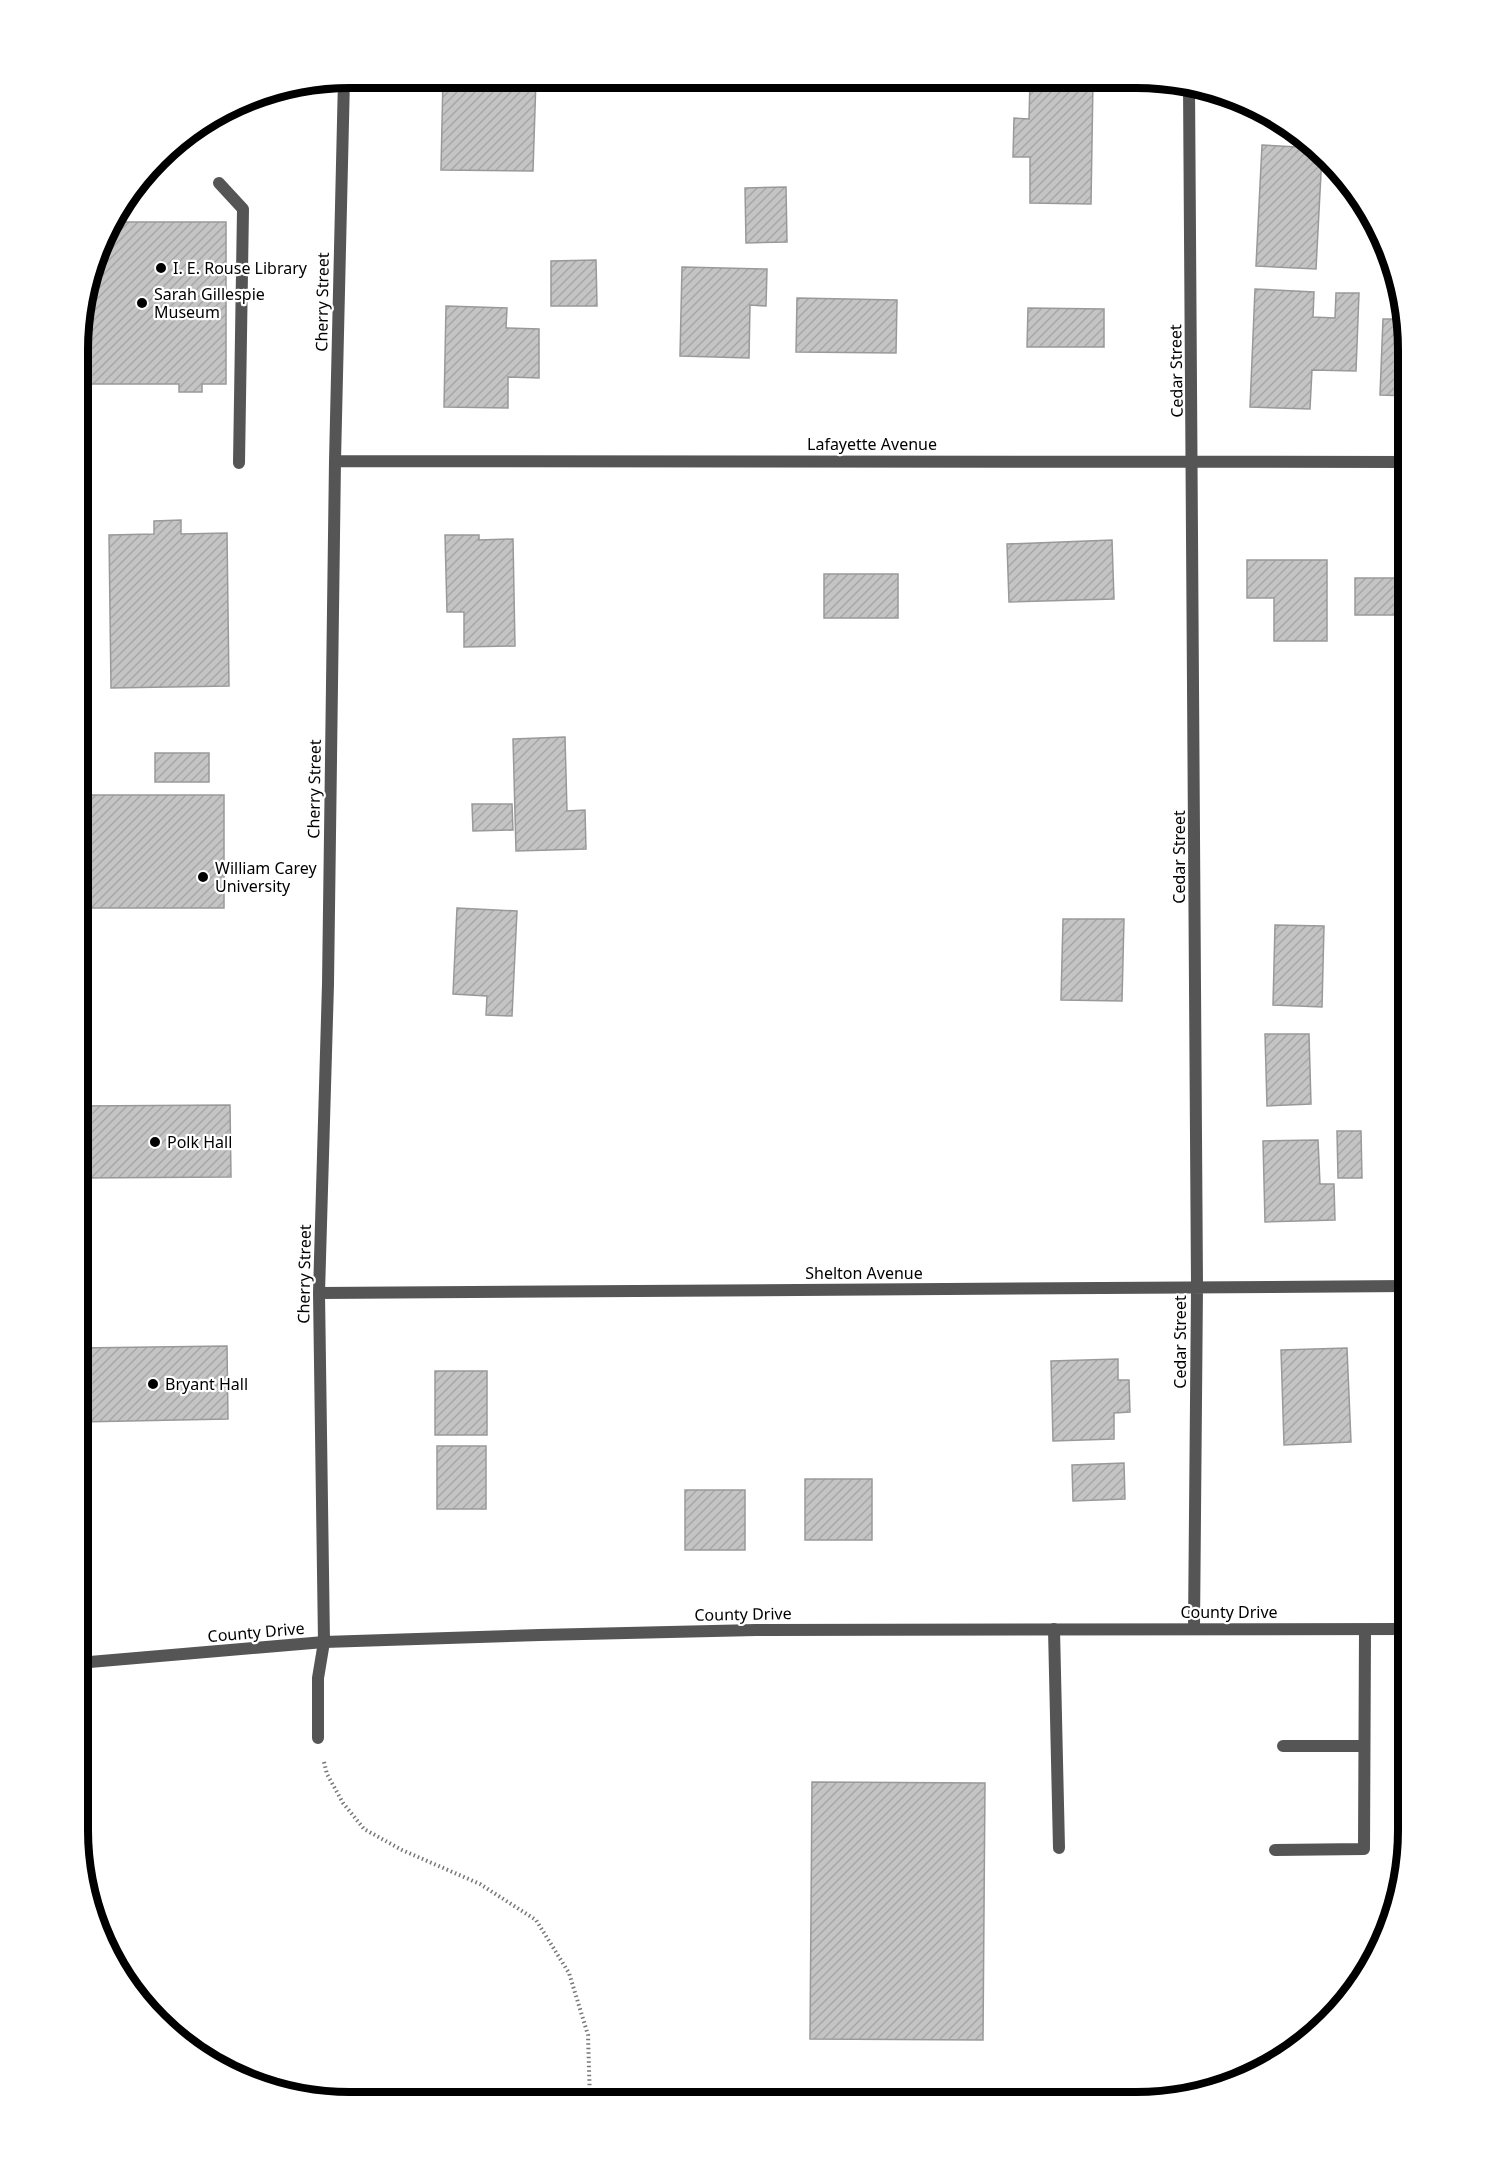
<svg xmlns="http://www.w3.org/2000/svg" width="1487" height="2181" viewBox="0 0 1487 2181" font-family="'Noto Sans',sans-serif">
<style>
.building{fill:url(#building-hatch);stroke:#999;stroke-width:1.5}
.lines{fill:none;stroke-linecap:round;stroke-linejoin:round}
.path{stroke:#777;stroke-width:4;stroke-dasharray:1.5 3;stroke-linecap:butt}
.lane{stroke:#555;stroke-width:12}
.street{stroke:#555;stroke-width:12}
.poi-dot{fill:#000;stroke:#fff;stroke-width:2}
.labels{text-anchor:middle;stroke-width:4.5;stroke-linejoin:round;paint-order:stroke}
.poi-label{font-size:16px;fill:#000;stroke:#fff;text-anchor:start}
.street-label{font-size:16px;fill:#000;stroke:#fff}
.rim{fill:none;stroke:#000;stroke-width:8}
</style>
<defs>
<pattern id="building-hatch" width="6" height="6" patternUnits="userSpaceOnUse" patternTransform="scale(1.5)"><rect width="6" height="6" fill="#c4c4c4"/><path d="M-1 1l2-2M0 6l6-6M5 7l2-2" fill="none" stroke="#a7a7a7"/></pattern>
</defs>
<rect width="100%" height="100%" fill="#fff"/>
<path class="building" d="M 443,78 L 536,79 L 533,171 L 441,170 Z
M 1030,80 L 1093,80 L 1091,204 L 1030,203 L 1030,157 L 1013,157 L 1014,118 L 1029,119 Z
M 1262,145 L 1316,148 L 1322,154 L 1316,269 L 1256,266 Z
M 786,187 L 787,242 L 746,243 L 745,188 Z
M 112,222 L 226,222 L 226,384 L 202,384 L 202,392 L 179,392 L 179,384 L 80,384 L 80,315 Z
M 596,260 L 597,306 L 551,306 L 551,261 Z
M 682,267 L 767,269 L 766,306 L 750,305 L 749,358 L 680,356 Z
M 1255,289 L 1314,292 L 1313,317 L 1335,318 L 1336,293 L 1359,293 L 1356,371 L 1312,370 L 1310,409 L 1250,407 Z
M 797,298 L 897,300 L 896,353 L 796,352 Z
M 446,306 L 507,308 L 506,328 L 539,329 L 539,378 L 508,377 L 508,408 L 444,407 Z
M 1028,308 L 1104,309 L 1104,347 L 1027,347 Z
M 1383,319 L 1403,319 L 1409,350 L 1409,396 L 1380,395 Z
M 181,520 L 181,534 L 227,533 L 229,686 L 111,688 L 109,535 L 154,534 L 154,521 Z
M 445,535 L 479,535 L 479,540 L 513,539 L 515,646 L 464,647 L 464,612 L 447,612 Z
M 1112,540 L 1114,599 L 1009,602 L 1007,544 Z
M 1247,560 L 1327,560 L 1327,641 L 1274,641 L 1274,598 L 1247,598 Z
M 824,574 L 898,574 L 898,618 L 824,618 Z
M 1355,578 L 1409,578 L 1409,615 L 1355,615 Z
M 565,737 L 567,811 L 585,810 L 586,849 L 516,851 L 513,739 Z
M 155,753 L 209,753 L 209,782 L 155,782 Z
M 80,769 L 88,769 L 88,795 L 224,795 L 224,908 L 79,908 Z
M 472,804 L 512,804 L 513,830 L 473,831 Z
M 457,908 L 517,911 L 512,1016 L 486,1015 L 487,996 L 453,994 Z
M 1063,919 L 1124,919 L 1122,1001 L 1061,1000 Z
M 1275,925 L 1324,926 L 1322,1007 L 1273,1005 Z
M 1265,1034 L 1309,1034 L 1311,1104 L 1267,1106 Z
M 230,1105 L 231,1177 L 79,1178 L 79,1106 Z
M 1337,1131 L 1361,1131 L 1362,1178 L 1338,1178 Z
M 1318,1140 L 1320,1184 L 1334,1184 L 1335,1220 L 1265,1222 L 1263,1141 Z
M 227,1346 L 228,1419 L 79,1422 L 79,1348 Z
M 1347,1348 L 1351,1442 L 1284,1445 L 1281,1350 Z
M 1118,1359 L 1118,1380 L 1129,1380 L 1130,1412 L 1114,1413 L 1114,1439 L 1053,1441 L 1051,1361 Z
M 435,1371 L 487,1371 L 487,1435 L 435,1435 Z
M 437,1446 L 486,1446 L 486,1509 L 437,1509 Z
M 1124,1463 L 1125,1499 L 1073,1501 L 1072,1465 Z
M 805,1479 L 872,1479 L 872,1540 L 805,1540 Z
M 685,1490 L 745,1490 L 745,1550 L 685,1550 Z
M 812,1782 L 985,1783 L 983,2040 L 810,2039 Z"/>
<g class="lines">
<path class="path" d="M 324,1762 L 327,1774 L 343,1803 L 364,1829 L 402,1850 L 480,1884 L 536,1920 L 569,1973 L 588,2035 L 590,2101"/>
<path class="lane" d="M 219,183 L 243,209 L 239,463
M 1054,1629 L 1059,1848
M 318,1738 L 318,1678 L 324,1642
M 1283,1746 L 1364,1746
M 1275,1850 L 1364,1849 L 1365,1630"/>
<path class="street" d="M 1189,85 L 1197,1287 L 1194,1628
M 335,461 L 1409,462
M 319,1293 L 1409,1286
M 324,1642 L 319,1293 L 328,984 L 335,461 L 344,79
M 78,1663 L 324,1642 L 540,1635 L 756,1630 L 1408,1629"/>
</g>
<g class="poi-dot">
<circle cx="161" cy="268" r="6"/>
<circle cx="142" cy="303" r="6"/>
<circle cx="203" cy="877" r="6"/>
<circle cx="155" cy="1142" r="6"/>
<circle cx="153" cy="1384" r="6"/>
</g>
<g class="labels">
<g class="poi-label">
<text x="173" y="274">I. E. Rouse Library</text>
<text x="154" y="300">Sarah Gillespie<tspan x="154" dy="18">Museum</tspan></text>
<text x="215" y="874">William Carey<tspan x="215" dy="18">University</tspan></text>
<text x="167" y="1148">Polk Hall</text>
<text x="165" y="1390">Bryant Hall</text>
</g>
<g class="street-label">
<text transform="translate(322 302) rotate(-89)" y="6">Cherry Street</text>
<text transform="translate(1176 371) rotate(-91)" y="6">Cedar Street</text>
<text x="872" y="450">Lafayette Avenue</text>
<text transform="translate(314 789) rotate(-89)" y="6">Cherry Street</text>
<text transform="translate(1179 857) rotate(-90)" y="6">Cedar Street</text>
<text x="864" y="1279">Shelton Avenue</text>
<text transform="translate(304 1274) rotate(-89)" y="6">Cherry Street</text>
<text transform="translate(1180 1342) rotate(-90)" y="6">Cedar Street</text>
<text x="1229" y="1618">County Drive</text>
<text transform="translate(743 1614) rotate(-1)" y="6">County Drive</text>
<text transform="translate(256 1632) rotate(-5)" y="6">County Drive</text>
</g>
</g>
<path d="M0 0H1487V2181H0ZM350 88H1136A262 262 0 0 1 1398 350V1830A262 262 0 0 1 1136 2092H350A262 262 0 0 1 88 1830V350A262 262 0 0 1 350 88Z" fill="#fff" fill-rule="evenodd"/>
<path class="rim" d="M350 88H1136A262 262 0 0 1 1398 350V1830A262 262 0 0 1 1136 2092H350A262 262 0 0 1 88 1830V350A262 262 0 0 1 350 88Z"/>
</svg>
